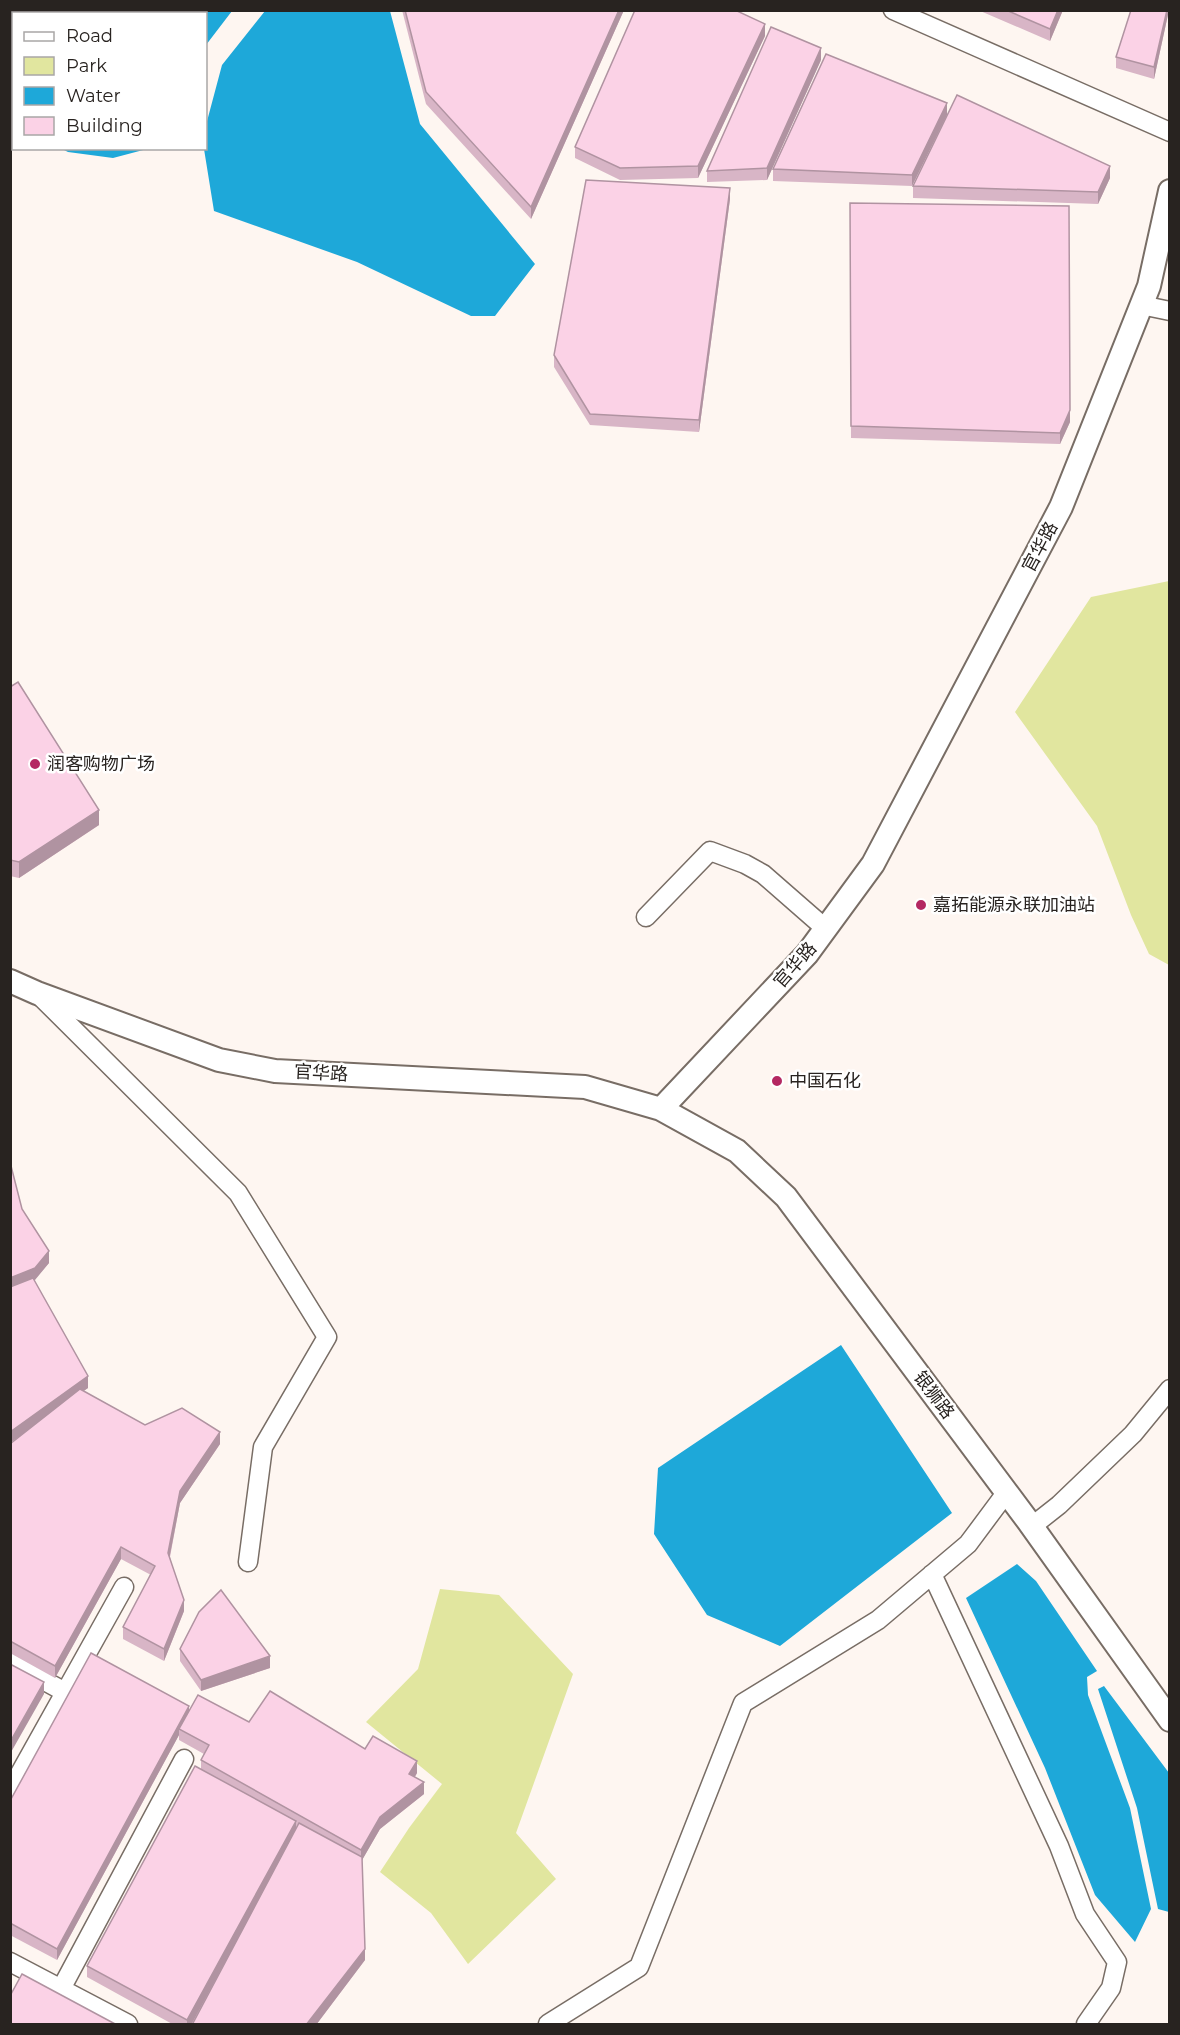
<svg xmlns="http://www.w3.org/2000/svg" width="1180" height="2035" viewBox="0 0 1180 2035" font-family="Montserrat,'Noto Sans SC',sans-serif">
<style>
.green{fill:#e1e69f}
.water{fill:#1ea8d9}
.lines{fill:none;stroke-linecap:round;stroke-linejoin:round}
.minor-casing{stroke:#786d65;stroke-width:21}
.major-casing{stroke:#786d65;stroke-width:26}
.minor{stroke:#fff;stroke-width:18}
.major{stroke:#fff;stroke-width:22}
.wall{fill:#d8b5c6}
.shaded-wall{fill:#b093a1}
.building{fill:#fbd2e6;stroke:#b093a1;stroke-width:1.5}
.poi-dot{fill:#b42862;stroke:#fff;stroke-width:2}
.labels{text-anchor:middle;stroke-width:5;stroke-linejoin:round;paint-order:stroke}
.street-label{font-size:18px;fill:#282320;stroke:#fff}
.poi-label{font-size:18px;fill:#282320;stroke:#fff;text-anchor:start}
</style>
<rect width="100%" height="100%" fill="#fef6f1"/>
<path class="green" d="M 1169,581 L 1170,581 L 1169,965 L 1149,954 L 1131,915 L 1097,826 L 1015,712 L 1091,597 Z
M 440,1589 L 499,1595 L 573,1674 L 516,1833 L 556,1879 L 468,1964 L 431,1913 L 380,1872 L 409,1828 L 442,1784 L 366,1722 L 418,1669 Z"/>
<path class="water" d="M 30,11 L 30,10 L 232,11 L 206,45 L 206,14 L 30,14 Z
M 265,11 L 390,11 L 420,124 L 535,264 L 495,316 L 471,316 L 357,262 L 214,211 L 204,149 L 206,125 L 222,65 Z
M 62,149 L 147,149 L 113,158 L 68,152 Z
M 841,1345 L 952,1513 L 780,1646 L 707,1615 L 654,1534 L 658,1468 Z
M 1017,1564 L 1036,1581 L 1097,1671 L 1087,1677 L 1088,1695 L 1130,1808 L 1151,1909 L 1135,1942 L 1095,1895 L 1045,1768 L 966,1598 Z
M 1104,1686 L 1169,1773 L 1169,1912 L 1158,1909 L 1137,1808 L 1098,1689 Z"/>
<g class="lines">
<defs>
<path id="minor" d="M 893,10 L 1170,132
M 1141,305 L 1170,311
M 646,917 L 710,851 L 745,864 L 763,874 L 826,929
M 39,995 L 238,1193 L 327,1337 L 263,1447 L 248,1562
M 1031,1527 L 1059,1505 L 1133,1434 L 1170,1389
M 932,1574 L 1059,1846 L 1085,1914 L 1117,1962 L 1111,1988 L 1086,2024
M 10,1662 L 65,1692
M 10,1791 L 124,1587
M 10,1962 L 128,2024
M 61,1989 L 184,1759
M 548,2024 L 639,1967 L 743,1703 L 878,1620 L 968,1544 L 1006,1493"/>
<path id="major" d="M 10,981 L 37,993 L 219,1060 L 275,1071 L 585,1087 L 661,1109 L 737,1151 L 786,1197 L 1028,1521 L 1170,1720
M 661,1109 L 807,954 L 873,864 L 1061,507 L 1149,286 L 1170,191"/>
</defs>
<use href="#minor" class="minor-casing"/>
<use href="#major" class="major-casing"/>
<use href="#minor" class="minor"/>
<use href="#major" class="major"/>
</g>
<path class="wall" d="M 402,10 L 624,10 L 531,219 L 426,104 Z
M 978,10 L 1063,10 L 1050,41 Z
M 1169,10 L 1154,79 L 1116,68 L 1116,57 Z
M 765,36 L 698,178 L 620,180 L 575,158 L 575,147 Z
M 821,60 L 767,180 L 707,182 L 707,171 Z
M 947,115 L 912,186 L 773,181 L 773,169 Z
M 1110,178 L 1098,204 L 913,198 L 913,186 Z
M 730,199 L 699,432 L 590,425 L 554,367 L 554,355 Z
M 850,203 L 1070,422 L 1060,444 L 851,438 Z
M 10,687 L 99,825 L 19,878 L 10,876 Z
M 10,1162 L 22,1209 L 49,1263 L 34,1280 L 88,1388 L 83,1391 L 145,1425 L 220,1444 L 180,1503 L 170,1557 L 184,1611 L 164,1661 L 123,1639 L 123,1627 L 151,1575 L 121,1559 L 55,1678 L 10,1653 L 10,1444 L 19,1437 L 10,1443 Z
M 180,1649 L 270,1668 L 201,1691 L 180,1661 Z
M 189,1712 L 249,1722 L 365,1749 L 417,1773 L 415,1777 L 424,1794 L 380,1829 L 362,1860 L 365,1960 L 316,2025 L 174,2025 L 87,1977 L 87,1966 L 201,1769 L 201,1760 L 204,1754 L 179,1740 L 179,1735 L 57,1960 L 10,1935 L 10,1801 Z"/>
<path class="shaded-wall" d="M 619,10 L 624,10 L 531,219 L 531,207 Z
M 1058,10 L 1063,10 L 1050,41 L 1050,29 Z
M 1167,10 L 1169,10 L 1154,79 L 1154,67 Z
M 765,24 L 765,36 L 698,178 L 698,166 Z
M 821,48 L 821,60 L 767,180 L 767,168 Z
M 947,103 L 947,115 L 912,186 L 912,175 Z
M 1110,166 L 1110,178 L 1098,204 L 1098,192 Z
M 730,188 L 730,199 L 699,432 L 699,420 Z
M 1070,410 L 1070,422 L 1060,444 L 1060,433 Z
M 99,810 L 99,825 L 19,878 L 19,862 Z
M 49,1251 L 49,1263 L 35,1280 L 10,1290 L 10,1278 Z
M 88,1376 L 88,1388 L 10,1443 L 10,1432 Z
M 220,1432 L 220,1444 L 180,1503 L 168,1565 L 168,1553 L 180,1491 Z
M 121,1547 L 121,1559 L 55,1678 L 55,1666 Z
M 184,1600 L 184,1611 L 164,1661 L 164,1649 Z
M 270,1656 L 270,1668 L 201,1691 L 201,1680 Z
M 44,1682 L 44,1694 L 10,1754 L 10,1742 Z
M 189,1706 L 189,1718 L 179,1729 L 179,1735 L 57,1960 L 57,1949 Z
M 417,1761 L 417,1773 L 409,1786 L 409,1774 Z
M 424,1782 L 424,1794 L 380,1829 L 361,1862 L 361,1850 L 380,1817 Z
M 296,1821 L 296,1832 L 191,2025 L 187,2025 L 187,2020 Z
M 365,1949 L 365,1960 L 316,2025 L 306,2025 Z"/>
<path class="building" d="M 405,10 L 619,10 L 531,207 L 426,92 Z
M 635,10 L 735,10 L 765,24 L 698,166 L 620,168 L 575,147 Z
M 1006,10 L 1058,10 L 1050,29 Z
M 1131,10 L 1167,10 L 1154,67 L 1116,57 Z
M 771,27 L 821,48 L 767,168 L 707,171 Z
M 826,54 L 947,103 L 912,175 L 773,169 Z
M 957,95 L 1110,166 L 1098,192 L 913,186 Z
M 586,180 L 730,188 L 699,420 L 590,414 L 554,355 Z
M 850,203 L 1069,206 L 1070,410 L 1060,433 L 851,426 Z
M 18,682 L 99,810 L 19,862 L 10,860 L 10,687 Z
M 10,1162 L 22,1209 L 49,1251 L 35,1268 L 10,1278 Z
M 33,1278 L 88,1376 L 10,1432 L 10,1287 Z
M 80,1389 L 145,1425 L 182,1408 L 220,1432 L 180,1491 L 168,1553 L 184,1600 L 164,1649 L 123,1627 L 155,1566 L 121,1547 L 55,1666 L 10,1641 L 10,1444 Z
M 221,1590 L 270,1656 L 201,1680 L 180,1649 L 199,1612 Z
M 91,1653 L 189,1706 L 57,1949 L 10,1923 L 10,1801 Z
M 10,1664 L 44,1682 L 10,1742 Z
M 270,1691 L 365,1749 L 373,1736 L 417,1761 L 409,1774 L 424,1782 L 380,1817 L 361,1850 L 201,1760 L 209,1745 L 179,1729 L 198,1695 L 249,1722 Z
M 195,1766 L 296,1821 L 187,2020 L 87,1966 Z
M 299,1823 L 362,1857 L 365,1949 L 306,2025 L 192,2025 Z
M 22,1974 L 117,2025 L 10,2025 L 10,1996 Z"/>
<g class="poi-dot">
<circle cx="35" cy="764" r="6"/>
<circle cx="921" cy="905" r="6"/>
<circle cx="777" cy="1081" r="6"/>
</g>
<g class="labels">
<g class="street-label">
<text transform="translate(1040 547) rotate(-62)" y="6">官华路</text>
<text transform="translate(795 965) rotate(-49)" y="6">官华路</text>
<text transform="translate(321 1073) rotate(3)" y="6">官华路</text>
<text transform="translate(934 1395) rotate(53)" y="6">银狮路</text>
</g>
<g class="poi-label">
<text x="47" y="770">润客购物广场</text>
<text x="933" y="911">嘉拓能源永联加油站</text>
<text x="789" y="1087">中国石化</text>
</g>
</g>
<rect width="1180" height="2035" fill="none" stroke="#282320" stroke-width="24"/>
<rect x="12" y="12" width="195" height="138" fill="#ffffff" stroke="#a9a7a6" stroke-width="1.5"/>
<rect x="24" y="32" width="30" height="9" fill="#ffffff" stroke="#a9a7a6" stroke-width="1.5"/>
<text x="66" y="42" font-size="18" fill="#282320">Road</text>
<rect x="24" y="57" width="30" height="18" fill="#e1e69f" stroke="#a9a7a6" stroke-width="1.5"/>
<text x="66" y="72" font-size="18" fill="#282320">Park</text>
<rect x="24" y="87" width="30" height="18" fill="#1ea8d9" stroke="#a9a7a6" stroke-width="1.5"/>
<text x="66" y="102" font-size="18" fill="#282320">Water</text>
<rect x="24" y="117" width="30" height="18" fill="#fbd2e6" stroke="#a9a7a6" stroke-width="1.5"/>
<text x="66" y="132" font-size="18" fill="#282320">Building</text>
</svg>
